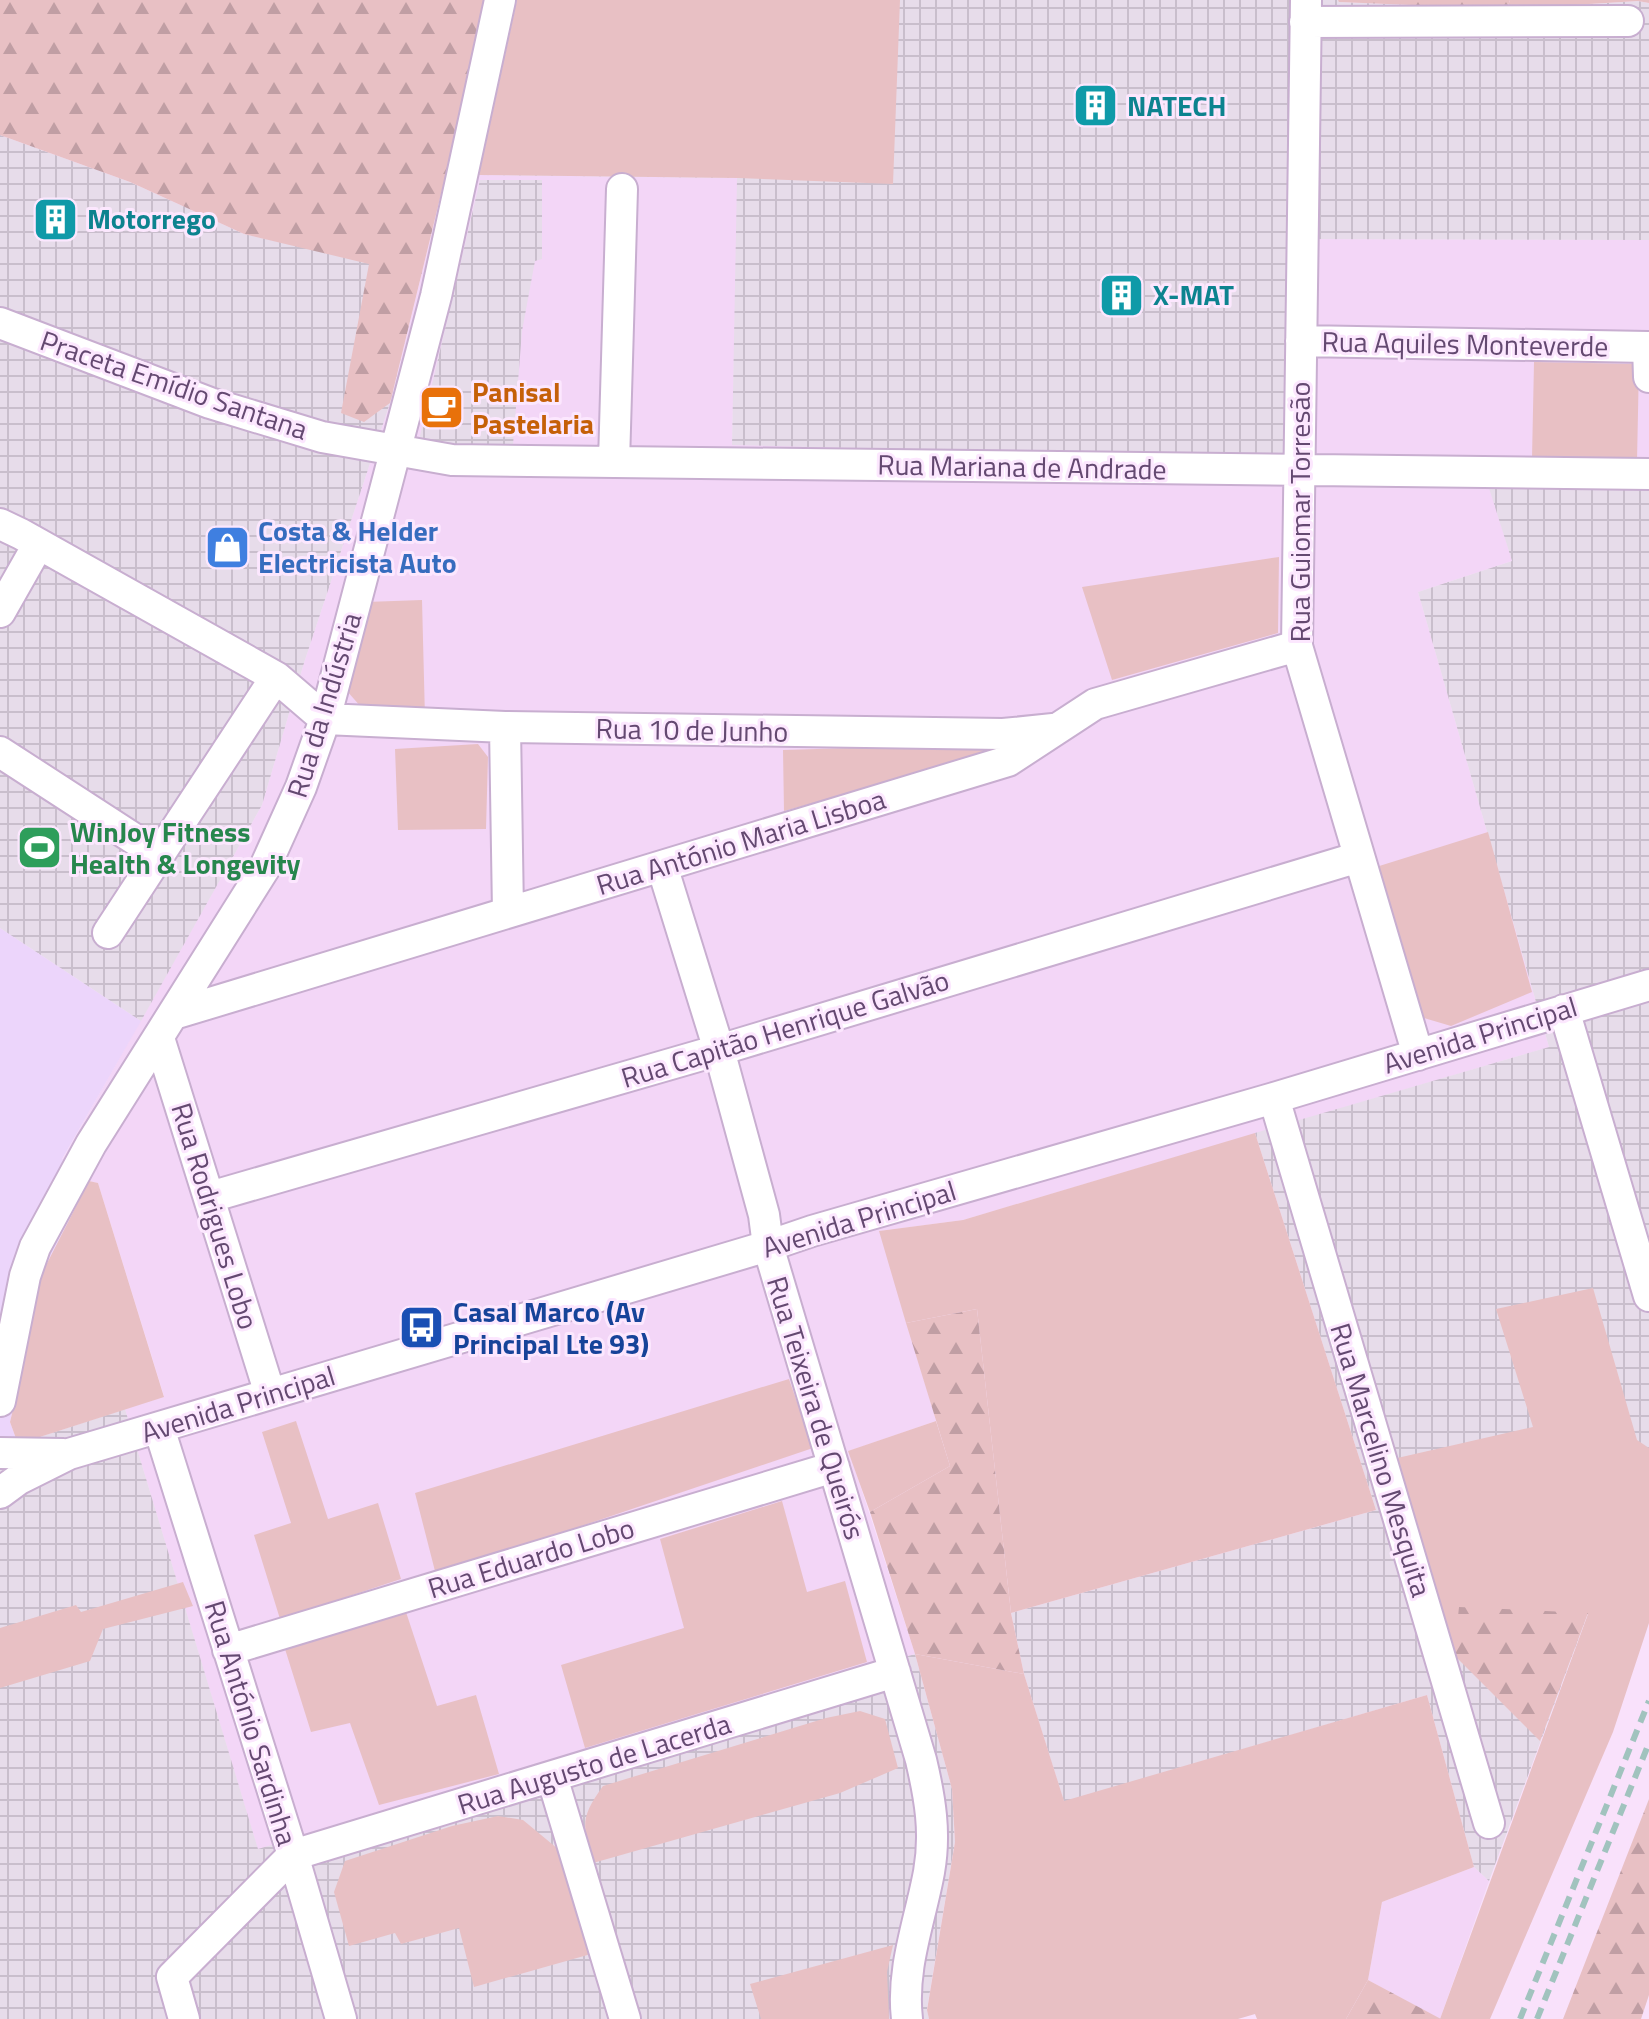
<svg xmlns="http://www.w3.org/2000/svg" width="1649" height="2019" viewBox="0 0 1649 2019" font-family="'Titillium Web',sans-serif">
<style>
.residential{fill:#f3d6f7}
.commercial{fill:#ecd5fb}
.industrial{fill:url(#industrial-grid)}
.grass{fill:#e8c0c4}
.forest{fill:url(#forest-firs)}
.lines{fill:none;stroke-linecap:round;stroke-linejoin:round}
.minor-casing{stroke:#c8aed0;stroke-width:34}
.minor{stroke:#fff;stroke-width:30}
.rail{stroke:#a1c3be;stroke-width:6;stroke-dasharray:12 8;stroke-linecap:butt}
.labels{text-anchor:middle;stroke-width:6;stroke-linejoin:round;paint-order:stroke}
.culture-label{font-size:28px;font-weight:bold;fill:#0d838f;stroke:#fce7fe;text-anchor:start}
.street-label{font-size:28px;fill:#644971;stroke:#fce7fe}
.food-label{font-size:28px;font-weight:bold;fill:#c56008;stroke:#fce7fe;text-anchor:start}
.shop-label{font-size:28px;font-weight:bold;fill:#366cbe;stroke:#fce7fe;text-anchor:start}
.leisure-label{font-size:28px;font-weight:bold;fill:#27864d;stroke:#fce7fe;text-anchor:start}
.transit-label{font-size:28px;font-weight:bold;fill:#164399;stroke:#fce7fe;text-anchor:start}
</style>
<defs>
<pattern id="industrial-grid" width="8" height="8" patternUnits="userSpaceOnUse" patternTransform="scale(2)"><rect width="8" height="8" fill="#e7dcea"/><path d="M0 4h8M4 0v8" fill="none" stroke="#c9becc"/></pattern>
<pattern id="forest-firs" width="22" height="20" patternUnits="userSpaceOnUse" patternTransform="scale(2)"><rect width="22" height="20" fill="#e8c0c4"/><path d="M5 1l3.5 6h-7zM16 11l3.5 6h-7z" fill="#c09ea4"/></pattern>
</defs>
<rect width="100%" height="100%" fill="#f9e1fb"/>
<path class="residential" d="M 448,166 L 479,175 L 738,178 L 732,445 L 1289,239 L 1649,240 L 1649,488 L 1490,488 L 1512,561 L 1418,592 L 1549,1047 L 963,1220 L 880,1231 L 936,1421 L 849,1451 L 915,1654 L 258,1850 L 125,1409 L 164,1396 L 98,1183 L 89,1181 L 62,1160 L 262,805 L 304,663 L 390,403 Z
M 1474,1867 L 1489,1881 L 1440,2019 L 1368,1980 L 1382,1902 Z"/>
<path class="commercial" d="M 0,928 L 141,1021 L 62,1159 L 89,1181 L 40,1277 L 25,1360 L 10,1422 L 18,1444 L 0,1454 Z"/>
<path class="industrial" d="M 517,0 L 1338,0 L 1340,2 L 1507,9 L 1638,1 L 1649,3 L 1649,240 L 1290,239 L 1288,459 L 732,445 L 737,178 L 479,175 Z
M 0,135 L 130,182 L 244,234 L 421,274 L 390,403 L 304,663 L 262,805 L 141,1021 L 0,928 Z
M 480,180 L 542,180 L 542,259 L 535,261 L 522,331 L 513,445 L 418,444 Z
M 1489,488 L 1649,488 L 1649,1448 L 1489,1881 L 1474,1867 L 1427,1695 L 1064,1802 L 1024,1674 L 1011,1613 L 1376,1510 L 1255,1133 L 1549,1047 L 1418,592 L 1512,561 Z
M 125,1409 L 258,1849 L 915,1654 L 952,1789 L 955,1842 L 927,2009 L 929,2019 L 0,2019 L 0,1454 L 18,1444 Z"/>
<path class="grass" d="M 517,0 L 900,0 L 893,184 L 738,178 L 479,175 Z
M 1510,0 L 1649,0 L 1649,3 L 1638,1 L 1507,9 Z
M 1534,362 L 1639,364 L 1637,461 L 1532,458 Z
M 1279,557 L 1278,633 L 1112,680 L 1082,587 Z
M 422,600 L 425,718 L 361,707 L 347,691 L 366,602 Z
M 478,744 L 488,757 L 486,829 L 398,830 L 395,749 Z
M 987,744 L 991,754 L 784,811 L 783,750 Z
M 1488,832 L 1532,992 L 1451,1026 L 1424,1018 L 1376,867 Z
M 1255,1133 L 1376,1510 L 1011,1613 L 977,1309 L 906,1323 L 879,1231 L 963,1220 Z
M 89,1181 L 98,1183 L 164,1397 L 18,1444 L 10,1422 L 25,1360 L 40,1277 Z
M 1593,1288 L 1637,1440 L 1649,1448 L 1649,1623 L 1613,1732 L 1490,2019 L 1440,2019 L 1588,1614 L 1454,1655 L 1393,1459 L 1533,1427 L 1496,1309 Z
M 789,1379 L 813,1448 L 436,1575 L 415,1493 Z
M 296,1421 L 328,1519 L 378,1503 L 401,1579 L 280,1619 L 254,1535 L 291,1523 L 262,1432 Z
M 936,1421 L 950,1466 L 870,1512 L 848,1451 Z
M 782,1501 L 807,1592 L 845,1581 L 867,1662 L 585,1748 L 561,1665 L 684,1628 L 660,1539 Z
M 183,1582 L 193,1606 L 103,1629 L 90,1661 L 0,1688 L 0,1628 L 76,1605 L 81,1612 Z
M 405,1609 L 437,1706 L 476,1695 L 499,1774 L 379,1805 L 350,1723 L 311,1732 L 285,1649 Z
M 915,1654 L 1024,1674 L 1064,1801 L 1427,1695 L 1474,1867 L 1382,1902 L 1368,1980 L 1346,2019 L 1257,2019 L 1255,2014 L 1238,2019 L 929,2019 L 927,2010 L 955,1842 L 952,1789 Z
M 860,1711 L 885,1719 L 898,1768 L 840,1793 L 593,1863 C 583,1826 579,1819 603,1786 L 826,1718 Z
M 498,1816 L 523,1820 L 558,1849 L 591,1954 L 474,1987 L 459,1928 L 401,1944 L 395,1933 L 349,1946 L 334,1892 L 345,1861 L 452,1826 Z
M 893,1945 L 887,1972 L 889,2019 L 761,2019 L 750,1984 Z"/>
<path class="forest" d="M 0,0 L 487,0 L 465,96 L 390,403 L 364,422 L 341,413 L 369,264 L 244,234 L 130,182 L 0,135 Z
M 1338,0 L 1510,0 L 1507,9 L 1339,2 Z
M 977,1309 L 1011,1613 L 1024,1674 L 915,1654 L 870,1512 L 950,1466 L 906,1323 Z
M 1459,1607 L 1588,1613 L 1540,1741 L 1454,1655 Z
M 1649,1799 L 1649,1995 L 1641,2019 L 1563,2019 Z
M 1368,1980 L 1441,2019 L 1346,2019 Z"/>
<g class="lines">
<defs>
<path id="minor" d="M 1306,0 L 1297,646 L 1418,1055
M 1305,22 L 1628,21
M 0,323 L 210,403 L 322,437 L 452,460 L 1649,474
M 1301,341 L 1648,347 L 1649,377
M 614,462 L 622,189
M 0,524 L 21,534 L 276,677 L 325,719 L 505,727 L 1003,734 L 1053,729
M 0,612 L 38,545
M 505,727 L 508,912
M 0,752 L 159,855 L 276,677
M 662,866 L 719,1050 L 764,1215 L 768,1246 L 921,1760 C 930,1798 936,1833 929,1872 C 920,1921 901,1968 907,2019
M 108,933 L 159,855
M 1564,1010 L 1649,1296
M 174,1014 L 1008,761 L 1095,704 L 1297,646
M 159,1038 L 270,1394
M 1274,1098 L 1489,1823
M 210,1197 L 719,1050 L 1359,857
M 0,1401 L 25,1276 L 35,1247 L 91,1144 L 264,869 L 301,787 L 325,719 L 436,296 L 500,0
M 159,1428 L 293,1855 L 341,2019
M 0,1453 L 63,1454
M 0,1493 L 19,1479 L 69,1454 L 768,1246 L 812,1231 L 1274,1098 L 1649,985
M 228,1650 L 834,1467
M 552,1777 L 625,2019
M 184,2019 L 172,1977 L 293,1855 L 895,1672"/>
</defs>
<use href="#minor" class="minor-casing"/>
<use href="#minor" class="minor"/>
<path class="rail" d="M 1520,2019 L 1649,1701
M 1537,2019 L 1649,1743"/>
</g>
<defs>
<symbol id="building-square" viewBox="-11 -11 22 22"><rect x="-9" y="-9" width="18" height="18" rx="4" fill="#0f9aa8" stroke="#fce7fe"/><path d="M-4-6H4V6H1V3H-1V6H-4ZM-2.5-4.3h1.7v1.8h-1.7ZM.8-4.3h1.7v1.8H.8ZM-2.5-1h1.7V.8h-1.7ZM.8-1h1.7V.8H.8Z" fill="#fff"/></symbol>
<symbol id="cafe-square" viewBox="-11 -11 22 22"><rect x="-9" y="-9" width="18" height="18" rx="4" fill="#e8710a" stroke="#fce7fe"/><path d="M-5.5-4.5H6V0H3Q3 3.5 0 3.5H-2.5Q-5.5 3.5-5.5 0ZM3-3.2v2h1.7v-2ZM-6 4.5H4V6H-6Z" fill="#fff"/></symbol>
<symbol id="shop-square" viewBox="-11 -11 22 22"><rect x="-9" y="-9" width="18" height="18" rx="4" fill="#3f7fe0" stroke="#fce7fe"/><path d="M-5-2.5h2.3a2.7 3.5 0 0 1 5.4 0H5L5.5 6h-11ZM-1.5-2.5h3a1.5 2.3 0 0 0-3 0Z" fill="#fff"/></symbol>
<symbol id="stadium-square" viewBox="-11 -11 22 22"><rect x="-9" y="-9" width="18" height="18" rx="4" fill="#2e9e5b" stroke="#fce7fe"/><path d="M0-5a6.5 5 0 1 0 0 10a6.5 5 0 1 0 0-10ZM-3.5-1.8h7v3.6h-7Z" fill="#fff"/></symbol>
<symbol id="bus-square" viewBox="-11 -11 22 22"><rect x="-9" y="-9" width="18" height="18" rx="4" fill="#1a4fb4" stroke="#fce7fe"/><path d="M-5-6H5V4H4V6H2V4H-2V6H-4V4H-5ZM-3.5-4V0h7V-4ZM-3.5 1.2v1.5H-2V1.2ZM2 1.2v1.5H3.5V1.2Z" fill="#fff"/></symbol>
</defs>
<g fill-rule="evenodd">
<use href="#building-square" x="1070" y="80" width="51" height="51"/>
<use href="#building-square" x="30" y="194" width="51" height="51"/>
<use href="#building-square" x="1096" y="270" width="51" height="51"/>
<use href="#cafe-square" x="416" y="382" width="51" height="51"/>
<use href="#shop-square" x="202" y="522" width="51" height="51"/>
<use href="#stadium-square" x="14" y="822" width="51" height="51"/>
<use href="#bus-square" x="396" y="1302" width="51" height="51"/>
</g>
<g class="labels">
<g class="culture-label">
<text x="1127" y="116">NATECH</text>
<text x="87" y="229">Motorrego</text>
<text x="1153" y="305">X-MAT</text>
</g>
<g class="street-label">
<text transform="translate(1465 344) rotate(1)" y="10">Rua Aquiles Monteverde</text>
<text transform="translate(174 385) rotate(19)" y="10">Praceta Emídio Santana</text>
<text transform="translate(1022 467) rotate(1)" y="10">Rua Mariana de Andrade</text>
<text transform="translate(1300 512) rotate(-90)" y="10">Rua Guiomar Torresão</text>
<text transform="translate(324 705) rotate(-73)" y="10">Rua da Indústria</text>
<text transform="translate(692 730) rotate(1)" y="10">Rua 10 de Junho</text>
<text transform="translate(741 842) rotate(-17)" y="10">Rua António Maria Lisboa</text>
<text transform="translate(785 1029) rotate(-17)" y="10">Rua Capitão Henrique Galvão</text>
<text transform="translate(1480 1035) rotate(-17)" y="10">Avenida Principal</text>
<text transform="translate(215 1216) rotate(73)" y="10">Rua Rodrigues Lobo</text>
<text transform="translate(859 1219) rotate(-17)" y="10">Avenida Principal</text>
<text transform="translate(238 1404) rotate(-17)" y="10">Avenida Principal</text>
<text transform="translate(816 1408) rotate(73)" y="10">Rua Teixeira de Queirós</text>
<text transform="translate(1381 1460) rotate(73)" y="10">Rua Marcelino Mesquita</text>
<text transform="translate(531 1558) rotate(-17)" y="10">Rua Eduardo Lobo</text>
<text transform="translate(251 1723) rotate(73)" y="10">Rua António Sardinha</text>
<text transform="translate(594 1764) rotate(-17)" y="10">Rua Augusto de Lacerda</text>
</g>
<g class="food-label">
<text x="472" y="402">Panisal<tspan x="472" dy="32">Pastelaria</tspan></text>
</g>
<g class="shop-label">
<text x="258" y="541">Costa &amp; Helder<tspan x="258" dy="32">Electricista Auto</tspan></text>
</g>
<g class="leisure-label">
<text x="70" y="842">WinJoy Fitness<tspan x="70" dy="32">Health &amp; Longevity</tspan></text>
</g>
<g class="transit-label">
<text x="453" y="1322">Casal Marco (Av<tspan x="453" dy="32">Principal Lte 93)</tspan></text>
</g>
</g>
</svg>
